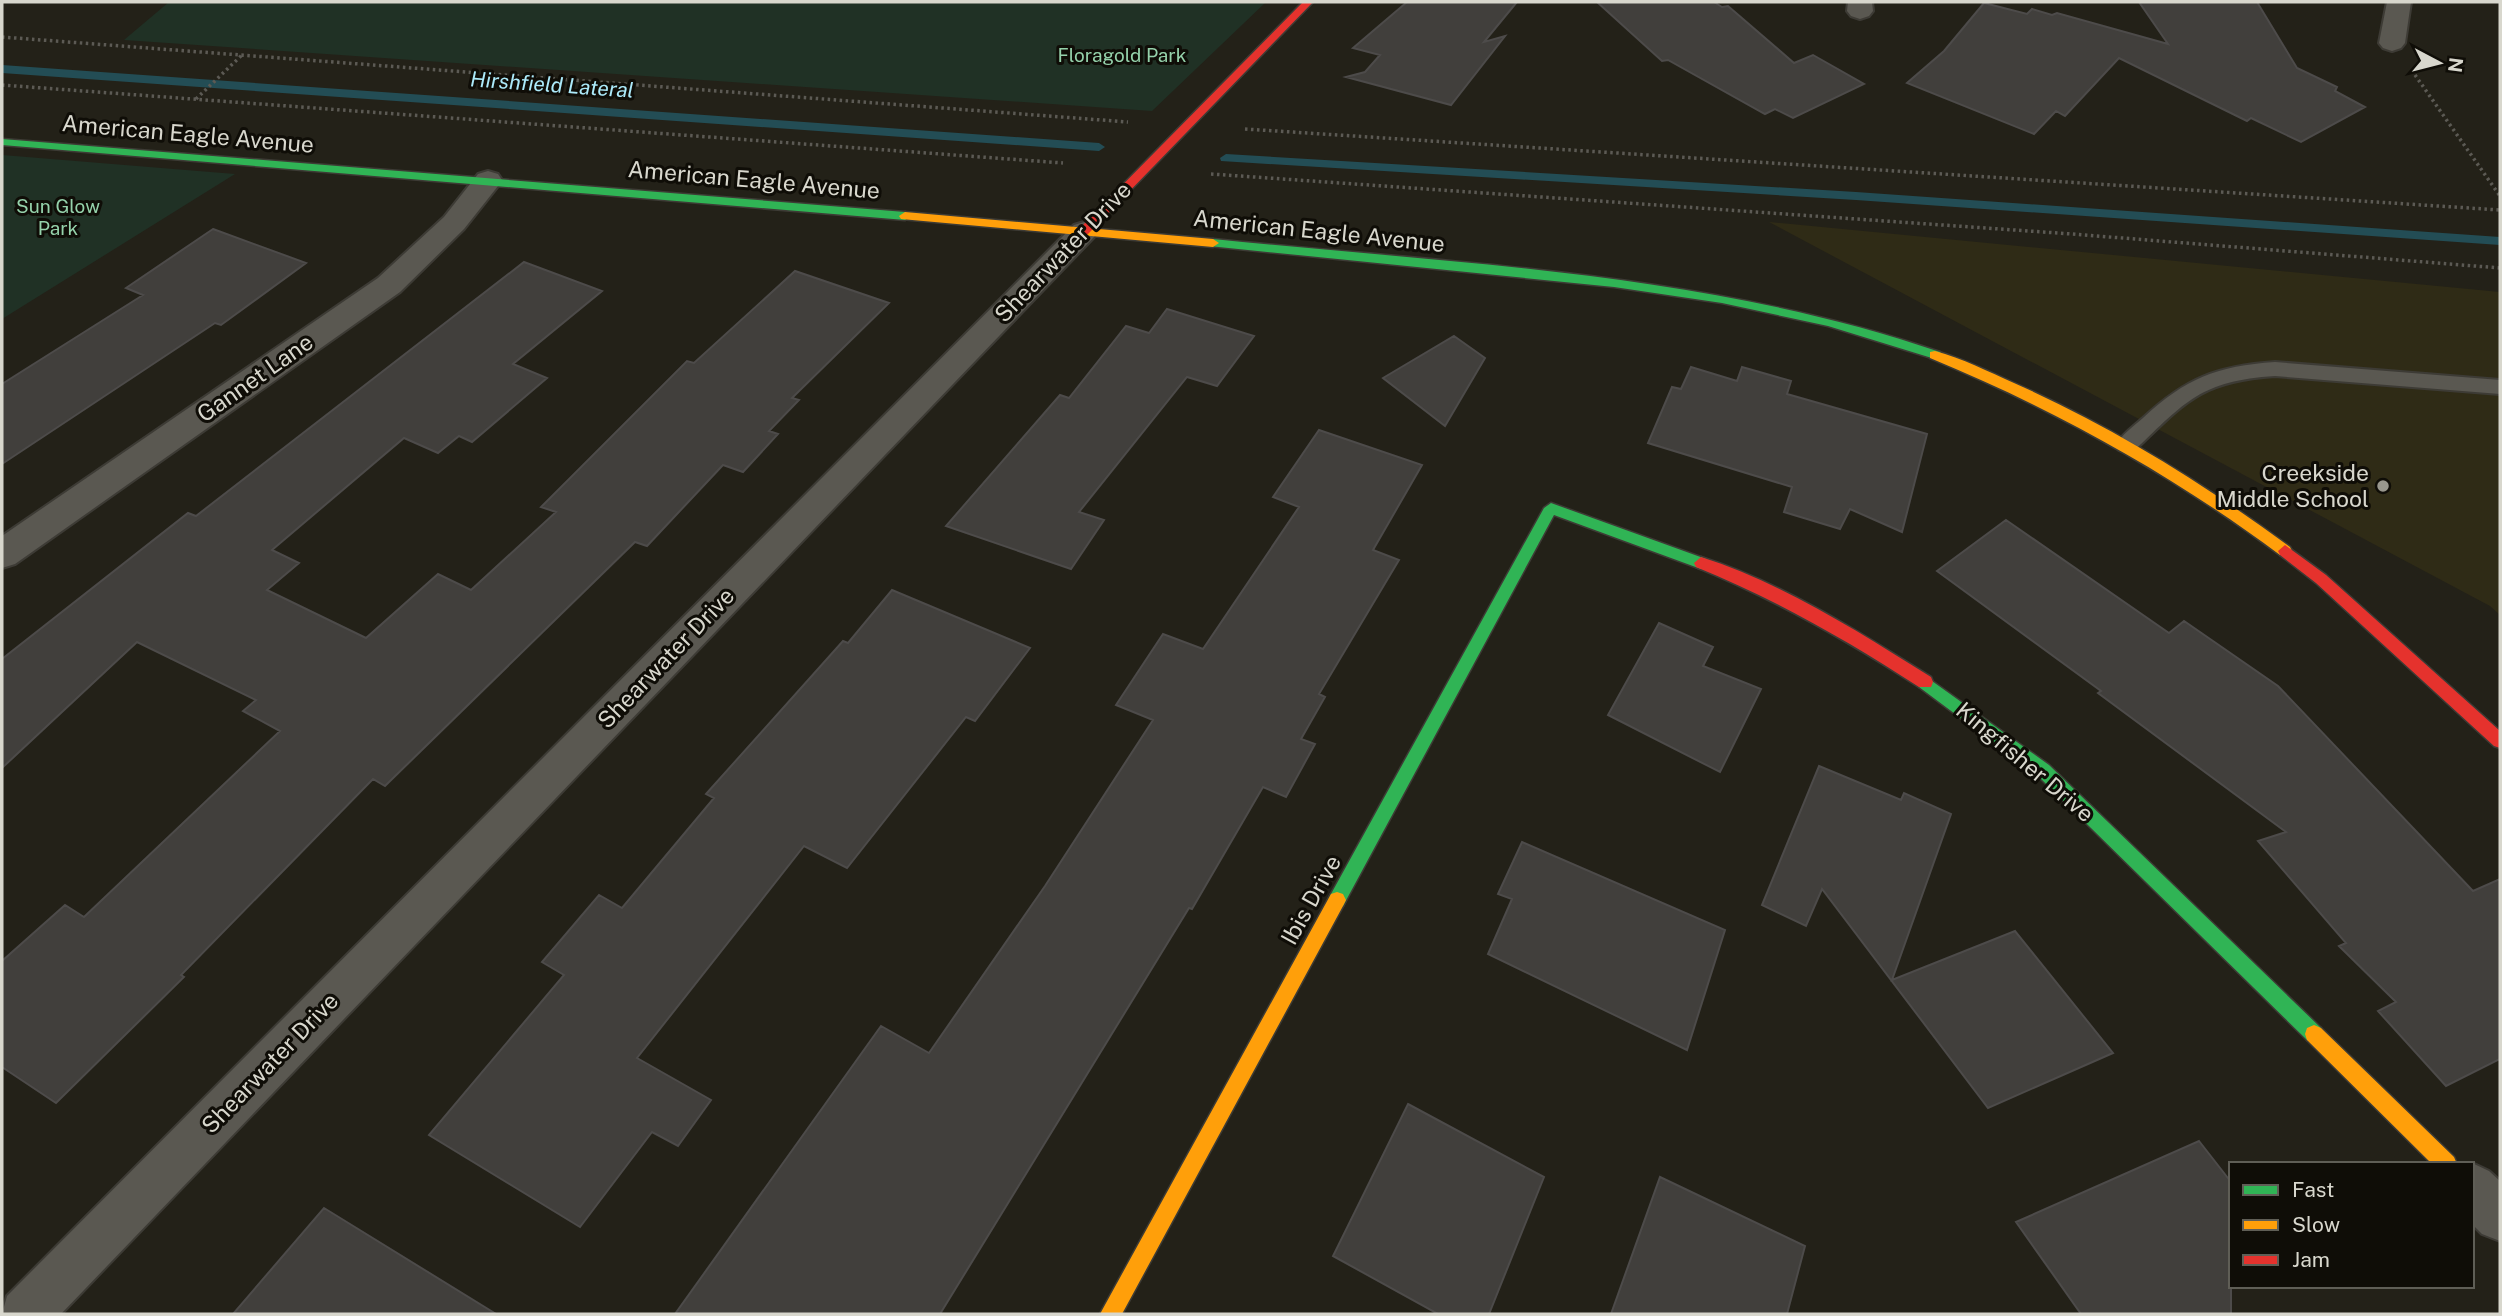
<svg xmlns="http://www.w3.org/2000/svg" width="2502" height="1316" viewBox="0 0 2502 1316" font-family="'Public Sans',sans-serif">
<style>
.built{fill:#2f2b16}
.green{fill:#203125}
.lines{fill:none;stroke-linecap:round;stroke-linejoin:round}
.stream{fill:#234d55;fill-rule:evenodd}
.building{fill:#413f3c;stroke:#4d4b4a;stroke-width:2}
.lane-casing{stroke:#3d3b35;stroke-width:4}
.street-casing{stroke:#3d3b35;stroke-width:4}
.fast-casing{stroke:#3d3b35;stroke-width:3}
.slow-casing{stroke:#3d3b35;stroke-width:3}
.jam-casing{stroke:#3d3b35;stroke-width:3}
.path{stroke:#5c5a54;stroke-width:3.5;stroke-dasharray:2.5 3.5;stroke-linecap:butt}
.lane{fill:#5a5851;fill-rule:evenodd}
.street{fill:#5a5851;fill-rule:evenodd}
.fast{fill:#30b455;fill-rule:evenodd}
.slow{fill:#ff9f0a;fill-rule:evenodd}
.jam{fill:#e5322d;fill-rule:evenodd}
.poi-dot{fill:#99978e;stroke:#0f0d07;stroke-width:2.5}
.labels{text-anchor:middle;stroke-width:6;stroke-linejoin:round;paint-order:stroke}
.far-park-label{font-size:19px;fill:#95d2ab;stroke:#0f0d07}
.far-water-label{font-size:21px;font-style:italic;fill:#aceafa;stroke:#0f0d07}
.street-label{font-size:23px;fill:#d8d7cd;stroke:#0f0d07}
.poi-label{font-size:23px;fill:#d8d7cd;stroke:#0f0d07;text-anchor:end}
</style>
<rect width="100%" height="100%" fill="#232118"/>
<path class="built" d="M 1769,222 L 2500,292 L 2500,615 L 2490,606 Z"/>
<path class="green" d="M 169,2 L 1266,2 L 1152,111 L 124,40 Z
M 2,155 L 235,174 L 2,319 Z"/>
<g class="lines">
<path class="stream" d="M 2,65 L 1099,143 L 1105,147 L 1099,151 L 2,73 Z
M 1226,154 L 1856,192 L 2500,237 L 2500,245 L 1856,200 L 1221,161 L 1220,158 Z"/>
</g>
<path class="building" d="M 1407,2 L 1517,2 L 1484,42 L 1505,36 L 1451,105 L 1346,77 L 1365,72 L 1380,55 L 1353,48 Z
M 1597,2 L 1714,2 L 1722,7 L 1728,6 L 1794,63 L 1813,55 L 1864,84 L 1793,118 L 1775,109 L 1765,114 L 1668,60 L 1662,61 Z
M 2139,2 L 2257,2 L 2297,68 L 2337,87 L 2335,91 L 2365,107 L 2301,142 L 2251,118 L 2247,121 L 2119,58 L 2065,116 L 2056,111 L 2034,134 L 1907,83 L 1944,51 L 1984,3 L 2027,14 L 2032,9 L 2052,15 L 2057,13 L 2168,44 Z
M 213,229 L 306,263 L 221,325 L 215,323 L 2,464 L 2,384 L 143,295 L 126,288 Z
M 524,262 L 602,291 L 513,364 L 547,378 L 472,442 L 459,436 L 438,453 L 404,438 L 272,550 L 299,563 L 267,590 L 366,638 L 438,574 L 471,590 L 556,512 L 541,507 L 687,361 L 694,363 L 795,271 L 889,303 L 792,398 L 799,400 L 769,431 L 778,434 L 743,472 L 723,465 L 647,546 L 635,542 L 385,786 L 373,779 L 181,975 L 184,977 L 56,1103 L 2,1067 L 2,961 L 65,905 L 84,917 L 280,731 L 243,711 L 256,700 L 137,642 L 2,768 L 2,659 L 188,513 L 196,516 Z
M 1167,309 L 1254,336 L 1217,386 L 1187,377 L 1079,512 L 1104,520 L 1071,569 L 946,526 L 1060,395 L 1069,398 L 1126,326 L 1149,333 Z
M 1454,336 L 1485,358 L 1445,426 L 1383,378 Z
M 1691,367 L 1737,381 L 1742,367 L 1791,381 L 1787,394 L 1927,434 L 1902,532 L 1850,509 L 1840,529 L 1784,512 L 1792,487 L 1648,443 L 1672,387 L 1681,389 Z
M 1319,430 L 1422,465 L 1373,550 L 1399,560 L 1319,694 L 1325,697 L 1301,739 L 1315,744 L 1286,797 L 1263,787 L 1192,909 L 1189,908 L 940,1314 L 675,1314 L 881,1026 L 929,1053 L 1045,886 L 1153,720 L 1116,705 L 1163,634 L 1203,649 L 1299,507 L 1273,497 Z
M 2006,520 L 2169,633 L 2184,621 L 2278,686 L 2473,891 L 2500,879 L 2500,1059 L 2446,1086 L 2378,1011 L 2396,1002 L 2339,946 L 2346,943 L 2258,841 L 2286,832 L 2098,693 L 2101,691 L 1937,571 Z
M 892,590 L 1030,648 L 975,721 L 966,717 L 847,868 L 804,846 L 637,1058 L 711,1100 L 678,1146 L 652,1132 L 580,1227 L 429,1135 L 564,975 L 542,962 L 599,895 L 622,908 L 714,798 L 706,794 L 843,641 L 848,643 Z
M 1659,623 L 1713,647 L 1703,666 L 1761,689 L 1720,772 L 1608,715 Z
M 1819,766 L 1901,800 L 1904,793 L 1951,814 L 1892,980 L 2015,931 L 2113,1053 L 1988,1108 L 1822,889 L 1806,926 L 1762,905 Z
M 1522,842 L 1725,930 L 1687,1050 L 1488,954 L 1512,899 L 1498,894 Z
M 1408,1104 L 1544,1177 L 1489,1314 L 1438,1314 L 1333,1256 Z
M 2199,1141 L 2231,1182 L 2231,1314 L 2081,1314 L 2016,1222 Z
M 1660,1177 L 1805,1246 L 1787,1314 L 1611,1314 Z
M 324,1208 L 496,1314 L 233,1314 Z"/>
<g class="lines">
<defs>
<path id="lane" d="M 2275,362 L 2500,380 L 2500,394 L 2275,376 C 2201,381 2186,401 2135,450 L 2127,453 L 2119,450 L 2116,445 C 2122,434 2134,426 2143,418 C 2186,378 2217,366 2275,362 Z"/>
<path id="street" d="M 1848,2 L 1872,2 L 1873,11 L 1869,16 L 1860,19 L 1851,16 L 1847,11 Z
M 2387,2 L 2411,2 L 2405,43 L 2401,48 L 2392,51 L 2383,48 L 2379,43 Z
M 488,171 L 498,174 L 502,180 L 498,186 L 464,229 L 400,292 L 15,564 L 2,568 L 2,536 L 378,278 L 444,217 L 478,174 Z
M 1084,222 L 1094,225 L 1099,231 L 1094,237 L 61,1314 L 2,1314 L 7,1296 L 1074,225 Z
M 2472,1163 L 2489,1171 L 2500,1181 L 2500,1241 L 2482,1234 L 2472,1224 Z"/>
<path id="fast" d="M 2,139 L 905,212 L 911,216 L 905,220 L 2,145 Z
M 1213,239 C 1456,264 1707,272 1940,352 L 1942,355 L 1935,359 L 1828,326 L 1722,303 L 1614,287 L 1209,246 L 1207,243 Z
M 1551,503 L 1706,559 L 1708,563 L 1701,569 L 1554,515 L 1343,906 L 1337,908 L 1331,906 L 1328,900 L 1331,894 L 1544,508 Z
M 1925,676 L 2049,765 L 2321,1028 L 2323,1034 L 2321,1040 L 2314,1043 L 2307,1040 L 2037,775 L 1919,687 L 1917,682 L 1919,677 Z"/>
<path id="slow" d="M 905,212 L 1213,239 L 1219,243 L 1213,247 L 901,219 L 899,216 Z
M 1935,351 C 1962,358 1989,372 2014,383 C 2113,427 2203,483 2290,547 L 2292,551 L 2290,555 L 2280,555 C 2171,474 2056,410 1930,358 L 1930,352 Z
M 1337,892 L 1343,894 L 1346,900 L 1343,906 L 1122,1314 L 1100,1314 L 1331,894 Z
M 2314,1025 L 2321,1028 L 2454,1157 L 2457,1164 L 2432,1164 L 2307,1040 L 2305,1034 L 2307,1028 Z"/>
<path id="jam" d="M 1303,2 L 1313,2 L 1088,234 L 1080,234 L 1080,228 Z
M 2285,545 L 2326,575 L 2500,731 L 2500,748 L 2494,746 L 2316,583 L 2280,555 L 2278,551 Z
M 1701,557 C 1783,583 1859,632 1931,677 L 1933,682 L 1931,687 L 1919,687 C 1848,641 1775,599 1696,567 L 1694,563 Z"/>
</defs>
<use href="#lane" class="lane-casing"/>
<use href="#street" class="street-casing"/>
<use href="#fast" class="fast-casing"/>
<use href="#slow" class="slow-casing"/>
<use href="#jam" class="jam-casing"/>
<path class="path" d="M 2,37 L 1128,122
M 2415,75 L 2500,196
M 2,85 L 1063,163
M 196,99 L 243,54
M 1245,129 L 2500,210
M 1211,174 L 2072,234 L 2500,268"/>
<use href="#lane" class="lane"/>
<use href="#street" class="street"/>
<use href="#fast" class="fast"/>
<use href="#slow" class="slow"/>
<use href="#jam" class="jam"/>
</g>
<circle class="poi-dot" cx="2383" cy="486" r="7"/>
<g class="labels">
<g class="far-park-label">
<text x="1122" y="62">Floragold Park</text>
<text x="58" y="213">Sun Glow<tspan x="58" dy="22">Park</tspan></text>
</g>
<g class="far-water-label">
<text transform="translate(552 85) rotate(4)" y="7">Hirshfield Lateral</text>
</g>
<g class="street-label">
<text transform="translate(188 134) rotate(5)" y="8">American Eagle Avenue</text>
<text transform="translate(754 180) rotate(5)" y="8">American Eagle Avenue</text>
<text transform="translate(1319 231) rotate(6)" y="8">American Eagle Avenue</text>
<text transform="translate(1063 252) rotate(-46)" y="8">Shearwater Drive</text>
<text transform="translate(255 378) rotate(-35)" y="8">Gannet Lane</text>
<text transform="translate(666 658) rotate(-46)" y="8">Shearwater Drive</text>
<text transform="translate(2025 762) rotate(40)" y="8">Kingfisher Drive</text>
<text transform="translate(1311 900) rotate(-61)" y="8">Ibis Drive</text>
<text transform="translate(270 1063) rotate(-46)" y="8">Shearwater Drive</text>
</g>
<g class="poi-label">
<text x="2369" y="481">Creekside<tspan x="2369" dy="26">Middle School</tspan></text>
</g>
</g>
<rect width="2502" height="1316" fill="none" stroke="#d8d7cd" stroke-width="7"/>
<rect x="2229" y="1162" width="245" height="126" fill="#0f0d07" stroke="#5f5e56" stroke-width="2"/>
<rect x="2243" y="1185" width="35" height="10" fill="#30b455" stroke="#5f5e56" stroke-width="2"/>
<text x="2292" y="1197" font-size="21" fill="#d8d7cd">Fast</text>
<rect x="2243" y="1220" width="35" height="10" fill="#ff9f0a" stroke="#5f5e56" stroke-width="2"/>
<text x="2292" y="1232" font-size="21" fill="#d8d7cd">Slow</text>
<rect x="2243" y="1255" width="35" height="10" fill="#e5322d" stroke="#5f5e56" stroke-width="2"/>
<text x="2292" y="1267" font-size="21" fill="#d8d7cd">Jam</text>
<g transform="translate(2439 63) rotate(97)" stroke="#0f0d07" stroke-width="5" paint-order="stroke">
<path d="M0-5L12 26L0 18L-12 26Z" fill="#d8d7cd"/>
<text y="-10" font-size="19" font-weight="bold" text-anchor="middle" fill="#d8d7cd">N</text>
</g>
</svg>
